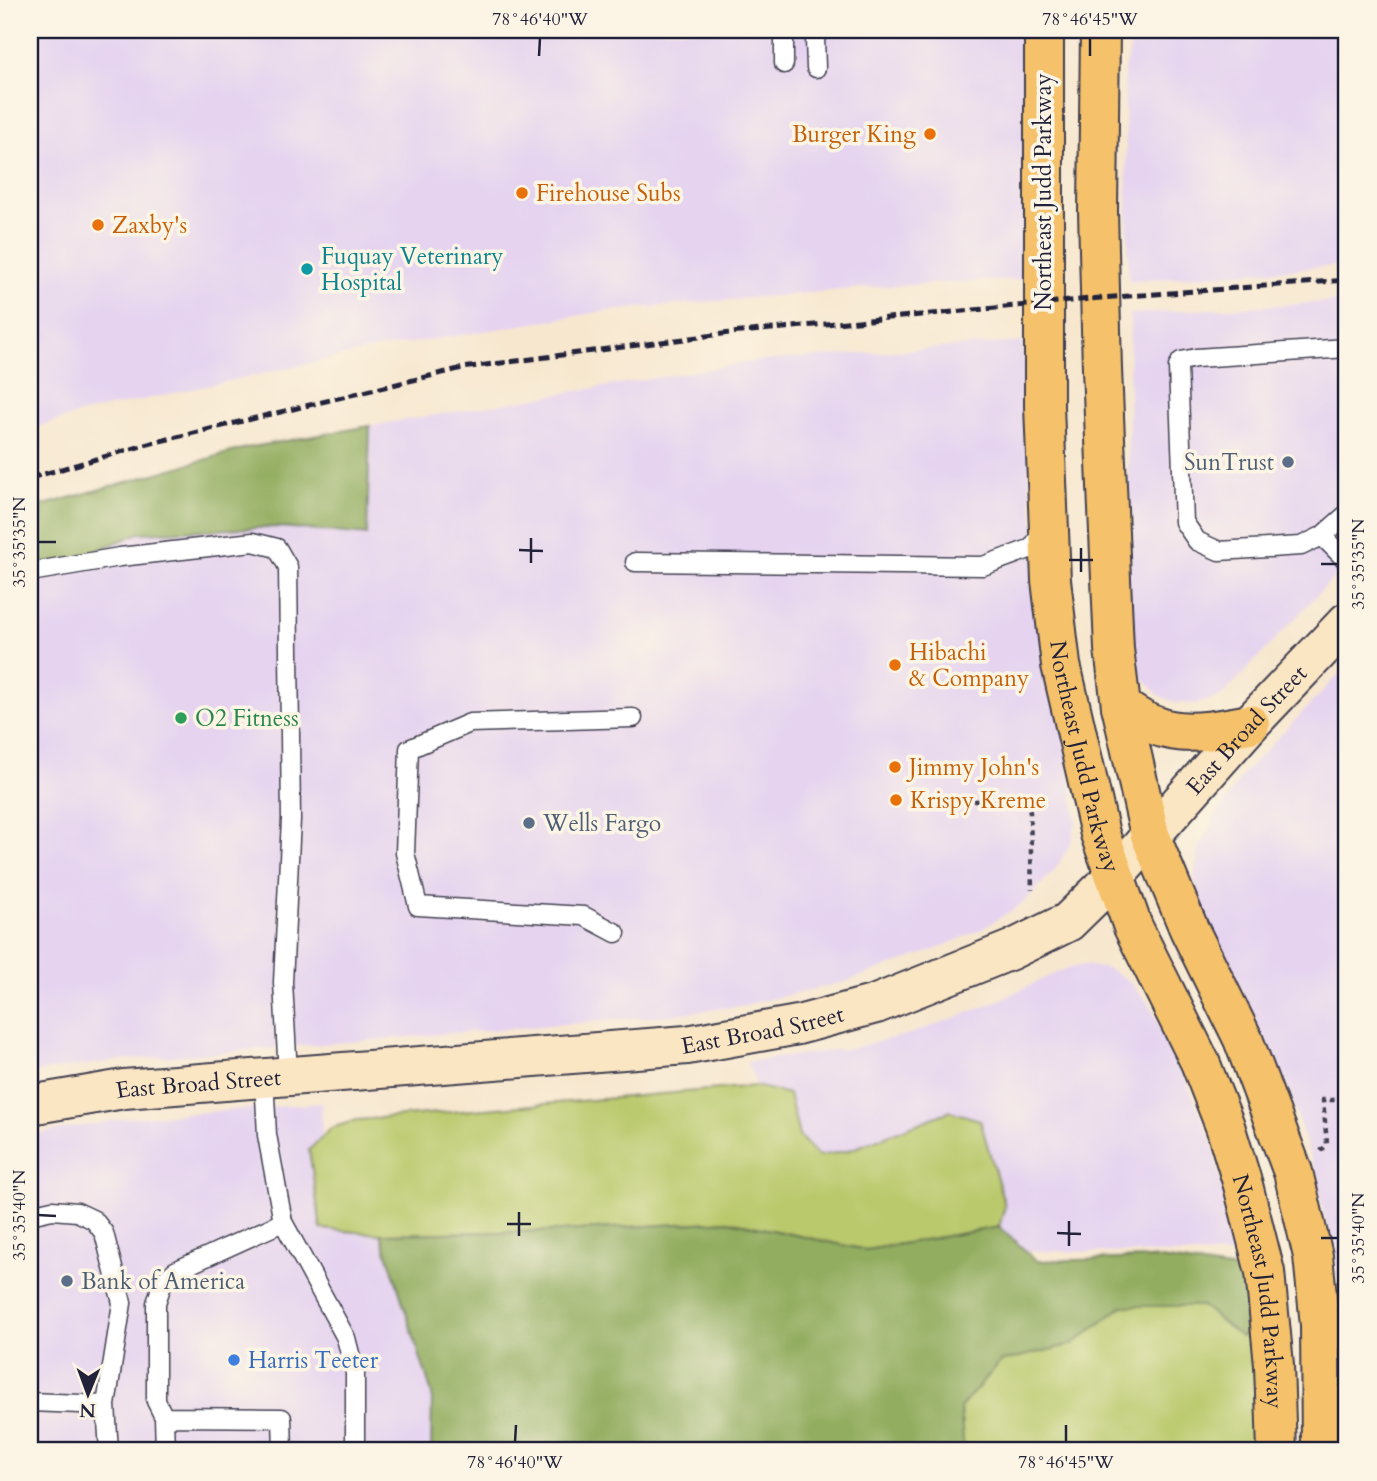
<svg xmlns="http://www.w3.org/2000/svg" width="1377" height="1481" viewBox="0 0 1377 1481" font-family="Cardo,serif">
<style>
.built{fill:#e5d3f0}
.green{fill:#bac96c;stroke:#6e7654;stroke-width:2}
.forest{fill:#93ad60;stroke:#5a684e;stroke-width:2}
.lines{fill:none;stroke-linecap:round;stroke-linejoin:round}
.lane-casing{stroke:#424051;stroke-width:21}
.secondary-casing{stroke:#424051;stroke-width:42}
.highway-casing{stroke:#424051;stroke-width:42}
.path{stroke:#424051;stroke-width:4.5;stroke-dasharray:5 5;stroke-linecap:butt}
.lane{stroke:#fff;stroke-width:18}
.secondary{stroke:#fbe6c4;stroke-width:38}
.highway{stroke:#f5c16b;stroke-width:38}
.rail{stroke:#22223b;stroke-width:5;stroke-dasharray:10 5;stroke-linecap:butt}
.ticks{fill:none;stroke:#22223b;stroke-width:2.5}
.food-dot{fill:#e8710a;stroke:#fcf5e5;stroke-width:2.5}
.culture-dot{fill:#0f9aa8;stroke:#fcf5e5;stroke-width:2.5}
.service-dot{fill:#5c6f8a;stroke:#fcf5e5;stroke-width:2.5}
.leisure-dot{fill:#2e9e5b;stroke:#fcf5e5;stroke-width:2.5}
.shop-dot{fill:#3f7fe0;stroke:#fcf5e5;stroke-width:2.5}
.labels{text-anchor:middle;stroke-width:7;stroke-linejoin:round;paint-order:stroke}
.food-label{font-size:23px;fill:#c56008;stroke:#fcf5e5;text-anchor:start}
.street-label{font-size:23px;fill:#22223b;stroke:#fcf5e5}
.culture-label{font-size:23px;fill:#0d838f;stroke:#fcf5e5;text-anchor:start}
.service-label{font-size:23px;fill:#4e5e75;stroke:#fcf5e5;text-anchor:start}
.leisure-label{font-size:23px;fill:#27864d;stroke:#fcf5e5;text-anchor:start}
.shop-label{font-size:23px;fill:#366cbe;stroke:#fcf5e5;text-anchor:start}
.neatline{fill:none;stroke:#22223b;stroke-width:2.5}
.ticks-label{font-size:18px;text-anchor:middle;fill:#22223b}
</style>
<rect width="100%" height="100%" fill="#fcf5e5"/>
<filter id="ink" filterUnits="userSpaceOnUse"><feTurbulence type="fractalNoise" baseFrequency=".0143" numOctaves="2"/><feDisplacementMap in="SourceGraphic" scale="14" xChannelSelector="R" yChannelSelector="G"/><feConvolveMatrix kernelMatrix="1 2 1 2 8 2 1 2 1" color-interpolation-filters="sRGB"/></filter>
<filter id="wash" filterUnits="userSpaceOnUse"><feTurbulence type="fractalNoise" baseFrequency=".00686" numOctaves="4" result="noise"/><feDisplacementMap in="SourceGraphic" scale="28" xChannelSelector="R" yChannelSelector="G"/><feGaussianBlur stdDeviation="1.57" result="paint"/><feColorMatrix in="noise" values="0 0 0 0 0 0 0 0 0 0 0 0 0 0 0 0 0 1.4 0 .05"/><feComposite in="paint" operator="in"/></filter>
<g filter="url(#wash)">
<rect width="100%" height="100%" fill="#f7e7cf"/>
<path class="built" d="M 30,30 L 1010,30 L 1019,40 L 1027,64 L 1026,279 L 874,287 L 606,311 L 375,349 L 83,413 L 30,429 Z
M 1140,30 L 1347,30 L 1347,265 L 1129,281 L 1124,69 L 1133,41 Z
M 1347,301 L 1347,568 L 1337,574 L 1221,697 L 1196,704 L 1176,703 L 1160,696 L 1142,677 L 1132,648 L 1127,606 L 1130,314 Z
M 1023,342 L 1031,500 L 1076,820 L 1072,841 L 1055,870 L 1023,903 L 982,929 L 934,950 L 845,982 L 740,1006 L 662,1016 L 115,1061 L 30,1073 L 30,511 L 370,426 L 756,361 Z
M 1347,666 L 1347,1451 L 1344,1451 L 1344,1352 L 1337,1275 L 1314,1169 L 1290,1093 L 1203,910 L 1194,880 L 1198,852 L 1213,820 L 1244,773 Z
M 1083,965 L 1109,969 L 1129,981 L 1149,1004 L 1182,1071 L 1212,1142 L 1237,1255 L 995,1250 L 789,1169 L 747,1062 L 851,1048 L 910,1034 L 989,1005 L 1060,971 Z
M 322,1103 L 321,1229 L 381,1234 L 432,1394 L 431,1451 L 30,1451 L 30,1135 L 129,1118 Z"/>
<path class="green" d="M 755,1086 L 789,1094 L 799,1136 L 818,1156 L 847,1151 L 950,1111 L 980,1120 L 1005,1206 L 999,1227 L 866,1250 L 729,1221 L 562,1231 L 381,1234 L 321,1229 L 309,1150 L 331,1128 L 357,1120 Z
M 1122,1306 L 1202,1306 L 1241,1337 L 1258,1319 L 1259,1451 L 964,1451 L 960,1408 L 1000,1361 L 1073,1344 Z"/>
<path class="forest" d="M 370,426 L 367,535 L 279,527 L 139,533 L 30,579 L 30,509 L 246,448 Z
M 729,1221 L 866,1250 L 999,1227 L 1037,1261 L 1154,1258 L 1250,1272 L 1258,1319 L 1241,1337 L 1202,1306 L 1122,1306 L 1073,1344 L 1000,1362 L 960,1408 L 964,1451 L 431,1451 L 432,1394 L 381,1234 L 562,1231 Z"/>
</g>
<g filter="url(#ink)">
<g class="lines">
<defs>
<path id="lane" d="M 784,30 L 784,64
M 816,68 L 815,39 L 819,30
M 1347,348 L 1196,358 L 1181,361 L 1178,367 L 1184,522 L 1197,541 L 1219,551 L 1301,546 L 1322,536 L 1347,514
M 1322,536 L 1347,561
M 635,562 L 983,566 L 1032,548 L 1043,531
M 30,572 L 120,557 L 253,542 L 277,548 L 288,567 L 291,819 L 283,982 L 288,1075
M 616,933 L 584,916 L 418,906 L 405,853 L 409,749 L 470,723 L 633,718
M 264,1077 L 267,1135 L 283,1222 L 346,1338 L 355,1373 L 355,1451
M 30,1215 L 52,1210 L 77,1212 L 94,1220 L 104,1233 L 122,1303 L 106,1405 L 109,1451
M 283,1222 L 175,1271 L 163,1282 L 156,1303 L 156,1401 L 164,1417 L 282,1418 L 283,1451
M 30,1402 L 106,1405
M 164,1417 L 165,1451"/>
<g id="secondary">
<path id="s1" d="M 30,1105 L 124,1089 L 687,1045 L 798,1025 L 876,1004 L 1011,950 L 1068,922 L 1115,876 L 1250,724 L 1347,622"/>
</g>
<g id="highway">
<path id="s2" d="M 1044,30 L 1044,406 L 1051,580 L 1061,665 L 1100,834 L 1133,927 L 1200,1062 L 1225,1126 L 1243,1185 L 1265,1272 L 1274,1365 L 1277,1451"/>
<path d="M 1100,30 L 1098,211 L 1102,369 L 1114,649 L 1121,706 L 1150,835 L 1189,929 L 1243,1039 L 1293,1172 L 1313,1256 L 1320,1325 L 1321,1451"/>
<path d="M 1121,706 C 1166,741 1198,733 1250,724"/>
</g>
</defs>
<use href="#lane" class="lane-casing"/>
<use href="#secondary" class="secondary-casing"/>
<use href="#highway" class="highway-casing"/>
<path class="path" d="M 974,801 L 1026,802 L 1030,812 L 1032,890
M 1321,1151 L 1327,1144 L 1323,1100 L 1341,1100 L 1343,1128 L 1347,1133"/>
<use href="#lane" class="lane"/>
<use href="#secondary" class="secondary"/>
<use href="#highway" class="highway"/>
<path class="rail" d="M 30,478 L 152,443 L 463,368 L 730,333 L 1101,298 L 1347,280"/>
</g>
</g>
<path class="ticks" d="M 539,56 L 540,38M 1090,56 L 1090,38M 38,542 L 56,542M 519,550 L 543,551M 1069,560 L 1093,560M 531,563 L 531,538M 1321,564 L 1338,564M 1081,572 L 1081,548M 38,1215 L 56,1216M 507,1224 L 531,1224M 1057,1233 L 1081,1234M 519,1236 L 519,1212M 1321,1238 L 1338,1238M 1069,1246 L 1069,1221M 515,1442 L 516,1425M 1066,1442 L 1066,1425"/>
<g class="food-dot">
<circle cx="930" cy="134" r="7"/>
<circle cx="522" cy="193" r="7"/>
<circle cx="98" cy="225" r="7"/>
<circle cx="895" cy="665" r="7"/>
<circle cx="895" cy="767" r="7"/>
<circle cx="896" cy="800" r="7"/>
</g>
<circle class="culture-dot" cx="307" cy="269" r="7"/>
<g class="service-dot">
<circle cx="1288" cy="462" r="7"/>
<circle cx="529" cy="823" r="7"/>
<circle cx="67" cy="1281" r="7"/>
</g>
<circle class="leisure-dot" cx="181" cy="718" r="7"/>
<circle class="shop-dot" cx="234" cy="1360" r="7"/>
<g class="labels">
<g class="food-label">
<text x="916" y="142" text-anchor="end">Burger King</text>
<text x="536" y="201">Firehouse Subs</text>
<text x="112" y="233">Zaxby's</text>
<text x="909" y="660">Hibachi<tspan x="909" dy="26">&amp; Company</tspan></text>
<text x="909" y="775">Jimmy John's</text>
<text x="910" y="808">Krispy Kreme</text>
</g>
<g class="street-label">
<text transform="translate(1043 192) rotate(-90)" y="8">Northeast Judd Parkway</text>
<text dy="8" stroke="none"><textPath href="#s1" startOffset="1325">East Broad Street</textPath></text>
<text dy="8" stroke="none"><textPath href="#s2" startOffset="730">Northeast Judd Parkway</textPath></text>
<text dy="8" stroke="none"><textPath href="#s1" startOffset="737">East Broad Street</textPath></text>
<text dy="8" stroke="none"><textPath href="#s1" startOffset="170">East Broad Street</textPath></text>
<text dy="8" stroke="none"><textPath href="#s2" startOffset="1297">Northeast Judd Parkway</textPath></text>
</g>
<g class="culture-label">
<text x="321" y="264">Fuquay Veterinary<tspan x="321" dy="26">Hospital</tspan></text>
</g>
<g class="service-label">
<text x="1274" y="470" text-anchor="end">SunTrust</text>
<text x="543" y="831">Wells Fargo</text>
<text x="81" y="1289">Bank of America</text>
</g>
<g class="leisure-label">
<text x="195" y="726">O2 Fitness</text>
</g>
<g class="shop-label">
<text x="248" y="1368">Harris Teeter</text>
</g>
</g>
<rect width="1377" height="1481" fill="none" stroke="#fcf5e5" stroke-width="77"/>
<g transform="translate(88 1394) rotate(181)" stroke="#fcf5e5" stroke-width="5" paint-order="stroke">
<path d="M0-5L12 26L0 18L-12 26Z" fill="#22223b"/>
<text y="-10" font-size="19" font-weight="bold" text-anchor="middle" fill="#22223b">N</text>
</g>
<rect x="38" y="38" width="1300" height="1404" class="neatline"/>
<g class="ticks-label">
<text x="540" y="25">78°46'40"W</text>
<text x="1090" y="25">78°46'45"W</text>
<text transform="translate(19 542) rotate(-90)" y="6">35°35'35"N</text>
<text transform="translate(1358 564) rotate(-90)" y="6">35°35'35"N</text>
<text transform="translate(19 1215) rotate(-90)" y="6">35°35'40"N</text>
<text transform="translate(1358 1238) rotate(-90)" y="6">35°35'40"N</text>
<text x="515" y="1468">78°46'40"W</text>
<text x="1066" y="1468">78°46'45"W</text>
</g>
</svg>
